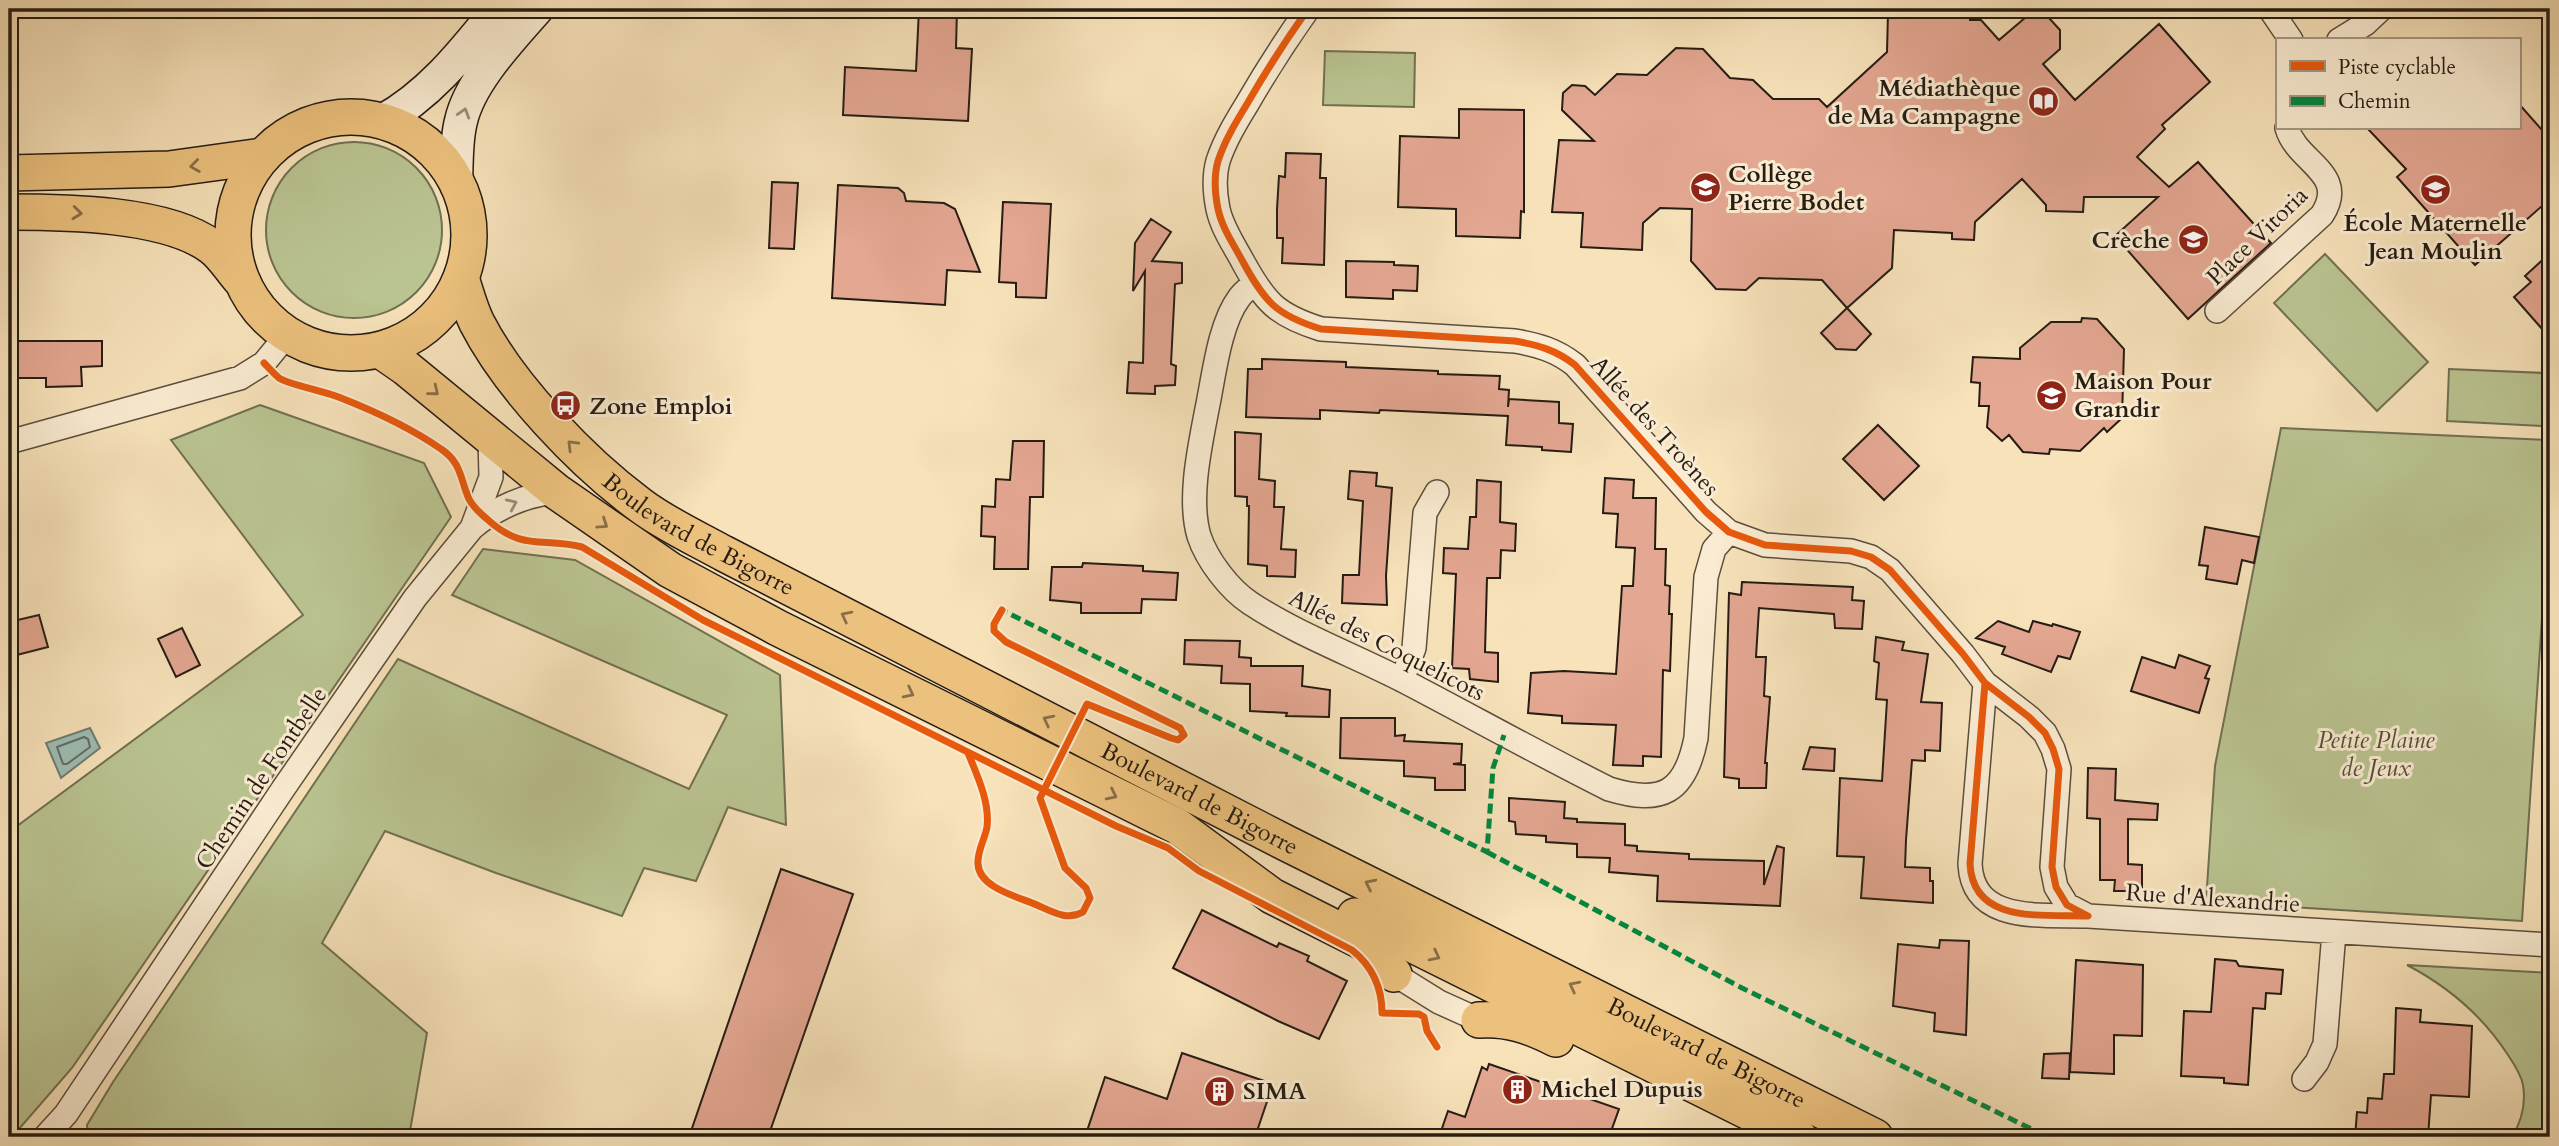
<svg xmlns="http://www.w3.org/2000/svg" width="2559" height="1146" viewBox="0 0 2559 1146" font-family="Cardo,serif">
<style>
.green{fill:#bac491;stroke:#707052;stroke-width:2}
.water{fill:#9dbdb3;stroke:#6d7d73;stroke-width:2}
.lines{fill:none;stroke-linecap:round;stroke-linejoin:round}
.shore{stroke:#626c63;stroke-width:2}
.building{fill:#e4a792;stroke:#261c13;stroke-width:2}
.minor-casing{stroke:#5a4e3d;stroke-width:26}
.secondary-casing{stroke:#261c13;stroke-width:35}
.primary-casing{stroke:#261c13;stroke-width:38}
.minor{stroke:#faecd2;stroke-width:23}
.secondary{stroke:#faecd2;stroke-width:32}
.primary{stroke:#ecc17d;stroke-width:35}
.quiet{stroke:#00873e;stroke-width:5;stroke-dasharray:10 5;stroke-linecap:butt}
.cycleway-casing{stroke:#faecd2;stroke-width:11}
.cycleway{stroke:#e8590c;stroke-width:7}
.oneway{stroke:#9b8e7c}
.oneway2{stroke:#896e48}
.labels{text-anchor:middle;stroke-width:6;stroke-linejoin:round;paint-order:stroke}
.poi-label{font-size:24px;font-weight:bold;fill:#261c13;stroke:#faecd2;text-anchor:start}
.street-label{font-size:24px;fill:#261c13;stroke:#faecd2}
.park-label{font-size:24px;font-style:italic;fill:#524e39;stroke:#faecd2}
</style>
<rect width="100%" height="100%" fill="#f7e2ba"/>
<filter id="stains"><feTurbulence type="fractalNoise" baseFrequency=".00286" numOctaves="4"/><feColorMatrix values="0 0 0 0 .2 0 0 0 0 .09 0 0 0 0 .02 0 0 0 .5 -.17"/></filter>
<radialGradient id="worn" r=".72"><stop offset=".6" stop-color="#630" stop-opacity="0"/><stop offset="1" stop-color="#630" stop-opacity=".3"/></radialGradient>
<path class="green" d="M 1325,51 L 1415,53 L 1414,107 L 1323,105 Z
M266 230a88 88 0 1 1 176 0a88 88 0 1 1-176 0Z
M 2325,254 L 2428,362 L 2377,411 L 2274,303 Z
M 2449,369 L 2545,373 L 2543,426 L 2447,421 Z
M 260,405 L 424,463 L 451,517 L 72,1068 L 12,1137 L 9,1137 L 9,832 L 303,615 L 171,440 Z
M 2281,428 L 2550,440 L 2550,497 L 2522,921 L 2206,902 L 2215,766 Z
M 483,549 L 575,560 L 780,675 L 786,825 L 728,807 L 696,881 L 644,868 L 622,916 L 496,873 L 385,831 L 322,943 L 427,1033 L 409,1137 L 88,1137 L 87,1125 L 113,1082 L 398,659 L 689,789 L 727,715 L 452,595 Z
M 2407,965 L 2550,973 L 2550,1137 L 2512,1137 C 2521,1122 2526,1103 2523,1085 C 2521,1074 2514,1064 2508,1055 C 2482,1015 2449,987 2407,965 Z"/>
<path class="water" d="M 90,728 L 100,748 L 61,778 L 46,743 Z"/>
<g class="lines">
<path class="shore" d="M 84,737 L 88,739 L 90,747 L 67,764 L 63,764 L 57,747 Z"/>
</g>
<path class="building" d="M 919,9 L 957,9 L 956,48 L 972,49 L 968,121 L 843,115 L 845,67 L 916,71 Z
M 1888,13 L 1970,15 L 1970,20 L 1981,20 L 1999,40 L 2026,17 L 2049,18 L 2060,30 L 2060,49 L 2043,64 L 2075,100 L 2159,24 L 2210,82 L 2162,125 L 2165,129 L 2137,157 L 2169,187 L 2198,162 L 2271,243 L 2188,319 L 2115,236 L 2158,197 L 2084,197 L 2083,212 L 2046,211 L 2046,205 L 2022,179 L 1975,222 L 1974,240 L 1952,239 L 1952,233 L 1894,230 L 1892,268 L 1847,308 L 1822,280 L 1759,278 L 1746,290 L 1716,289 L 1691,261 L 1692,209 L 1660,208 L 1643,223 L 1642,250 L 1581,247 L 1583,213 L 1552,212 L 1559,140 L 1594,141 L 1562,110 L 1563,93 L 1572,85 L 1585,86 L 1595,95 L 1617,74 L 1647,75 L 1676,48 L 1703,49 L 1730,78 L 1753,80 L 1773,99 L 1819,99 L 1827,107 L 1887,52 Z
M 2519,104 L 2550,139 L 2550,199 L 2475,265 L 2397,177 L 2406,169 L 2367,128 L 2519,128 Z
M 1459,109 L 1524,110 L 1524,212 L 1521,211 L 1520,238 L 1456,236 L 1456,209 L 1398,207 L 1400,136 L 1459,138 Z
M 1286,153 L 1321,154 L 1320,178 L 1326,178 L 1324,265 L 1282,263 L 1283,238 L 1277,238 L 1277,209 L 1279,176 L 1285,177 Z
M 772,182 L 798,183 L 794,249 L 769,248 Z
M 838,185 L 898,188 L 904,193 L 906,201 L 944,203 L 955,209 L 980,272 L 947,270 L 945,305 L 832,298 Z
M 1003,202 L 1051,204 L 1046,298 L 1016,297 L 1016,283 L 999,282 Z
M 1151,219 L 1171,232 L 1152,261 L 1182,263 L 1182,283 L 1175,284 L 1171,364 L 1176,366 L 1175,385 L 1155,386 L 1155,394 L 1127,393 L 1129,362 L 1143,363 L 1145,271 L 1133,291 L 1135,243 Z
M 2550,253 L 2550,338 L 2514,297 L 2531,282 L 2525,276 Z
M 1346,261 L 1394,262 L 1394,265 L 1418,266 L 1417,291 L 1393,290 L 1393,299 L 1346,297 Z
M 1847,308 L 1871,334 L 1856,350 L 1836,349 L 1821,333 Z
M 2082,318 L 2097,319 L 2124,349 L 2122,418 L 2107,432 L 2104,428 L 2080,451 L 2050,449 L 2049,454 L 2023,452 L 2009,435 L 2002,441 L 1987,427 L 1989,406 L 1979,406 L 1980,383 L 1971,382 L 1973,357 L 2020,359 L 2020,348 L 2051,322 L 2081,322 Z
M 9,341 L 102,341 L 102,366 L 81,367 L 82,386 L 46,387 L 46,378 L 9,378 Z
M 1262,359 L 1346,362 L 1346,367 L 1438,371 L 1438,374 L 1500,376 L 1499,389 L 1509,390 L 1508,407 L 1509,399 L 1559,402 L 1559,423 L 1573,424 L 1571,452 L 1542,450 L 1542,447 L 1506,445 L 1508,416 L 1380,410 L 1379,413 L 1320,410 L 1320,419 L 1246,417 L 1248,369 L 1262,369 Z
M 1878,425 L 1919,466 L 1884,500 L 1843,459 Z
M 1235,432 L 1261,434 L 1259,479 L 1275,481 L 1274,507 L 1284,507 L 1281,549 L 1296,550 L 1295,577 L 1267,576 L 1267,566 L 1248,564 L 1249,506 L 1247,506 L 1247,497 L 1235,496 Z
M 1013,441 L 1044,441 L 1043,497 L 1030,497 L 1028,569 L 994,569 L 995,537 L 981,536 L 982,506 L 995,507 L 996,479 L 1010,480 Z
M 1350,471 L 1377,473 L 1376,486 L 1392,488 L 1386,576 L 1387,605 L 1342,603 L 1343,575 L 1359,575 L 1363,501 L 1348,499 Z
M 1605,478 L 1634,480 L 1633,498 L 1656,498 L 1655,549 L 1666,549 L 1665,585 L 1670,586 L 1669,614 L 1672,614 L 1670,671 L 1663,670 L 1661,757 L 1643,756 L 1643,766 L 1613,765 L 1616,725 L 1562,723 L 1562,716 L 1528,713 L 1531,673 L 1564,671 L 1616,674 L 1622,586 L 1633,586 L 1635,548 L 1616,547 L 1618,514 L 1603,513 Z
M 1477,480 L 1501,482 L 1500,522 L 1516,524 L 1515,551 L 1501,550 L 1500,578 L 1487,578 L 1485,652 L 1498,653 L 1498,682 L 1470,679 L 1469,669 L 1452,668 L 1456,574 L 1443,573 L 1444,548 L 1468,549 L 1470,517 L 1476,517 Z
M 2205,527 L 2259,537 L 2254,563 L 2242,560 L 2237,584 L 2206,579 L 2208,566 L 2199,565 Z
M 1083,563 L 1143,566 L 1143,571 L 1178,573 L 1176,600 L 1142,599 L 1141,613 L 1081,613 L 1081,603 L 1050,600 L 1052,567 L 1082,567 Z
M 1742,582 L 1853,587 L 1852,600 L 1864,601 L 1862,629 L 1835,628 L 1834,614 L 1759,608 L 1756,657 L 1766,657 L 1764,696 L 1770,697 L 1765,763 L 1767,763 L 1766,788 L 1739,788 L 1739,779 L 1724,777 L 1729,593 L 1741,595 Z
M 39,615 L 48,647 L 9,657 L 9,622 Z
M 1998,621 L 2029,632 L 2033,621 L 2052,626 L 2053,624 L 2080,632 L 2070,659 L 2058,656 L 2051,672 L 2002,654 L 2005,647 L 1976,638 Z
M 182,628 L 200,665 L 176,677 L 158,639 Z
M 1876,637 L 1904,642 L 1902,650 L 1928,654 L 1921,702 L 1942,703 L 1940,751 L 1925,750 L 1925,761 L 1912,760 L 1906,840 L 1905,867 L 1930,868 L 1930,881 L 1933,881 L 1933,903 L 1861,898 L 1864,857 L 1837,856 L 1840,778 L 1882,781 L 1887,700 L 1876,699 L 1879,663 L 1874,661 Z
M 1185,640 L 1240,641 L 1239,657 L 1251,658 L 1251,666 L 1303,666 L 1302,686 L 1330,690 L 1329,717 L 1286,716 L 1287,713 L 1250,711 L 1250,684 L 1221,683 L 1222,666 L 1184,664 Z
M 2179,655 L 2210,666 L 2205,678 L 2209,679 L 2199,713 L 2131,691 L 2142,657 L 2175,668 Z
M 1341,718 L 1395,718 L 1395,736 L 1405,735 L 1404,741 L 1462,744 L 1461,763 L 1453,764 L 1465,765 L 1465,790 L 1435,790 L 1435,778 L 1404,776 L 1404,761 L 1340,758 Z
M 1810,747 L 1835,749 L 1834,771 L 1803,769 Z
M 2088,768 L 2116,769 L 2115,800 L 2158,804 L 2157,820 L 2128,819 L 2128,864 L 2142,865 L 2142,891 L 2114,891 L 2115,880 L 2100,880 L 2100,819 L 2087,818 Z
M 1509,798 L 1565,802 L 1564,818 L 1577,819 L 1577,822 L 1625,824 L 1625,845 L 1637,846 L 1637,851 L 1689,854 L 1689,859 L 1764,861 L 1764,885 L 1777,846 L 1784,848 L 1780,906 L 1657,901 L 1658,876 L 1609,872 L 1610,858 L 1577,857 L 1577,844 L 1546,842 L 1546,836 L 1516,834 L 1515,822 L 1509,821 Z
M 781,869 L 853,894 L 768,1137 L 689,1137 Z
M 1202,910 L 1277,947 L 1279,943 L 1309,956 L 1307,961 L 1347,981 L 1319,1039 L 1278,1021 L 1173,968 Z
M 1940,940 L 1969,941 L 1966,1035 L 1934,1031 L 1935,1013 L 1893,1006 L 1898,944 L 1939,948 Z
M 2215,959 L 2236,961 L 2239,966 L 2283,970 L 2281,994 L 2266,993 L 2265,1009 L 2253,1008 L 2248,1085 L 2224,1083 L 2224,1078 L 2181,1076 L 2184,1011 L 2211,1012 Z
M 2076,960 L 2143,965 L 2142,1036 L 2114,1035 L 2114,1074 L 2070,1072 Z
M 2396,1008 L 2421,1010 L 2420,1022 L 2472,1026 L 2469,1097 L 2431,1095 L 2428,1137 L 2355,1137 L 2357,1112 L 2367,1113 L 2368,1098 L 2382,1099 L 2384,1074 L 2394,1074 Z
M 1182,1053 L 1273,1084 L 1255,1137 L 1085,1137 L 1105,1077 L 1167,1099 Z
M 2070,1053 L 2069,1079 L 2042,1078 L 2044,1054 Z
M 1489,1064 L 1619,1109 L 1609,1137 L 1439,1137 L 1448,1111 L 1465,1117 L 1482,1067 L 1487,1070 Z"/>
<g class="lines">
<defs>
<path id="minor" d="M 1308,9 C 1286,40 1266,71 1247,104 C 1236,122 1225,140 1218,161 C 1214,175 1215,194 1218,209 C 1222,228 1234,245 1243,262 C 1265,302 1276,315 1321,329 L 1515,341 C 1538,345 1556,350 1575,365 L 1706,512 L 1729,532 L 1765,545 L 1851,551 L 1871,557 L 1890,570 L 1963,654 L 1985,683 L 2029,717 L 2045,733 L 2053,749 L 2059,769 L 2052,867 L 2056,887 L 2067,905 L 2088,916 C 2044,914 1973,925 1970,864 L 1985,683
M 2270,9 L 2291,40
M 2339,40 L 2365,24 L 2381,9
M 1255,283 C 1249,288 1243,292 1239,298 C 1219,325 1214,376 1207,409 C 1200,446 1188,499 1199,536 C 1207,560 1229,589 1250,603 C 1295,633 1353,655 1402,680 C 1471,716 1539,754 1609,789 C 1662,805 1685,793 1696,738 L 1706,577 L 1714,549 L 1729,532
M 2217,311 L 2322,215 C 2349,173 2297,163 2287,128
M 9,442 L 240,378 L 264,363 L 287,335
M 472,528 C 495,508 527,494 557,492
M 1402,680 L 1414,648 L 1425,513 L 1437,492
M 2088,916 L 2550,945
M 1394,974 L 1439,1002 L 1479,1020
M 2304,1079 L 2317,1062 L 2325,1044 L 2334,932
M 45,1137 L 66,1114 L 283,789 L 415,598 L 472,528 L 491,477 L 490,438"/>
<path id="secondary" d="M 382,121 C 430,95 464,51 498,9
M 456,181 C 457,161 456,140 461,121 C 470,81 511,39 537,9"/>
<g id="primary">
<circle cx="351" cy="235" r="118"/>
<path d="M 9,173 L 169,169 L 263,156"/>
<path d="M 9,212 C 64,212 167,213 212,247 C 223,255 231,269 240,279"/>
<path id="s1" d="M 461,278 C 466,293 470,309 477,323 C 510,387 582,462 640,505 C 665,524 696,538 723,553 L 1286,843 L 1875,1137"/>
<path d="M 380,350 L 406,368 L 557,492 L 670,570 L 778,628 L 1177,826 L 1272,896 L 1371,946 L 1394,974"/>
<path d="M 1355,916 L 1799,1137"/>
<path d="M 1479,1020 C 1508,1018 1530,1026 1556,1039"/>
</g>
</defs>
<use href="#minor" class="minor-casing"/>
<use href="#secondary" class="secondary-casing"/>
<use href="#primary" class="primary-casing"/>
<use href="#minor" class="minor"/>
<use href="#secondary" class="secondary"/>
<use href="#primary" class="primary"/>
<path class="quiet" d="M 1000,614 L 1002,610 L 1487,852 L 1493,768 L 1504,735
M 1487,852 L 1742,988 L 2048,1137"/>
<defs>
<path id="cycleway" d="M 1308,9 C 1286,40 1266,71 1247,104 C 1236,122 1225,140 1218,161 C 1214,175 1215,194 1218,209 C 1222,228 1234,245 1243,262 C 1265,302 1276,315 1321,329 L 1515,341 C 1538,345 1556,350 1575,365 L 1706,512 L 1729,532 L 1765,545 L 1851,551 L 1871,557 L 1890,570 L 1963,654 L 1985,683 L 2029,717 L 2045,733 L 2053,749 L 2059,769 L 2052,867 L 2056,887 L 2067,905 L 2088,916 C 2044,914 1973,925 1970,864 L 1985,683
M 264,363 C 269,368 274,374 279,378 C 287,384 327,392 341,398 C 374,411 411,428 441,449 C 462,463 460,479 469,499 C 473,507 481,514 487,519 C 523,552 542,537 582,547 L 703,620 L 1116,826 L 1168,848 L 1199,871 L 1352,950 C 1372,966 1382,987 1382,1013 L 1419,1014 L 1424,1017 L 1427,1031 L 1437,1047
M 968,753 C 977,775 990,802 987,827 C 985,839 977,851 978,864 C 979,888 1019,897 1037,905 C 1053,912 1067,921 1083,912 L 1090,898 L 1086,888 L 1065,868 L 1040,798 L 1087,704 L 1171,738 L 1178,740 L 1184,735 L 1180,728 L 1006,642 L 994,631 L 994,624 L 1002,610"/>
</defs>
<use href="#cycleway" class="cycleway-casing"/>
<use href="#cycleway" class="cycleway"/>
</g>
<defs><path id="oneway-chevron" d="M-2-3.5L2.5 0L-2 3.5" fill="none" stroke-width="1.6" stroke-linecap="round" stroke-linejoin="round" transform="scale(1.75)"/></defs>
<g class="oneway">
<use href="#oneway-chevron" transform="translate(464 113) rotate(-73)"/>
<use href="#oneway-chevron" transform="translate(512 504) rotate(-24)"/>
</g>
<g class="oneway2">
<use href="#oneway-chevron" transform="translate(195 166) rotate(172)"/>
<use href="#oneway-chevron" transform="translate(77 213) rotate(6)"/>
<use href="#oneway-chevron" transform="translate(434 391) rotate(39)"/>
<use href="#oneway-chevron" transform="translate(572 445) rotate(-135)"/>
<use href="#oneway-chevron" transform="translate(603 524) rotate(34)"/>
<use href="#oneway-chevron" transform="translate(846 616) rotate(-153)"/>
<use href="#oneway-chevron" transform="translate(909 693) rotate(27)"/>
<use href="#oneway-chevron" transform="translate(1048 720) rotate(-153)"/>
<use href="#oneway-chevron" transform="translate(1112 795) rotate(26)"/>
<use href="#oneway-chevron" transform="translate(1370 884) rotate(-154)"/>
<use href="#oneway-chevron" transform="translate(1435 956) rotate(27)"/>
<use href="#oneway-chevron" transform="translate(1574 986) rotate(-153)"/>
</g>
<defs>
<symbol id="library-disc" viewBox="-11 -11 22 22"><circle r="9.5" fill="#8f2418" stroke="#faecd2"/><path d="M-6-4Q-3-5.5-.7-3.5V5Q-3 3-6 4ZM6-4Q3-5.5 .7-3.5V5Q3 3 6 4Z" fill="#fff"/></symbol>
<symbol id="school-disc" viewBox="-11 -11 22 22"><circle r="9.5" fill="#8f2418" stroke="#faecd2"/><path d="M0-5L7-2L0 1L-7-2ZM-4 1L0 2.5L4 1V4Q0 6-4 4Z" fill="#fff"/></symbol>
<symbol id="bus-disc" viewBox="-11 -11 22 22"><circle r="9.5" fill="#8f2418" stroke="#faecd2"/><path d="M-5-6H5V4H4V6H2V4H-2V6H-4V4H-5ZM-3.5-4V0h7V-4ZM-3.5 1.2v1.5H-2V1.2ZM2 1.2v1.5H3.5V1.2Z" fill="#fff"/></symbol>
<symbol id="building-disc" viewBox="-11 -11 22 22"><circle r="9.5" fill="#8f2418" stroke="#faecd2"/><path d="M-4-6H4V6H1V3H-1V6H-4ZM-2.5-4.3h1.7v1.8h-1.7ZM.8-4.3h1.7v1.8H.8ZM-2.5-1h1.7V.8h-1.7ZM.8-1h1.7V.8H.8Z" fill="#fff"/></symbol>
</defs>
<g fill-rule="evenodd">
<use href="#library-disc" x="2026" y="84" width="35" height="35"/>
<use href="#school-disc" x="1688" y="170" width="35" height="35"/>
<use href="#school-disc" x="2418" y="172" width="35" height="35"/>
<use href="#school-disc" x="2176" y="222" width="35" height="35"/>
<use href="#school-disc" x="2034" y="378" width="35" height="35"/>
<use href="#bus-disc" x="548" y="388" width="35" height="35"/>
<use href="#building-disc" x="1500" y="1072" width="35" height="35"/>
<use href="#building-disc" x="1202" y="1074" width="35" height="35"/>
</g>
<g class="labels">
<g class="poi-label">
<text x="2021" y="96" text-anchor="end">Médiathèque<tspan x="2021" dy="28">de Ma Campagne</tspan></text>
<text x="1728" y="182">Collège<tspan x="1728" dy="28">Pierre Bodet</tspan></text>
<text x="2435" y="231" text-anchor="middle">École Maternelle<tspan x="2435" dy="28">Jean Moulin</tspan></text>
<text x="2170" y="248" text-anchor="end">Crèche</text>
<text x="2074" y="389">Maison Pour<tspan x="2074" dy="28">Grandir</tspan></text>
<text x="589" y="414">Zone Emploi</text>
<text x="1541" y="1097">Michel Dupuis</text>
<text x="1243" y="1099">SIMA</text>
</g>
<g class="street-label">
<text transform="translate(2257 236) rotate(-44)" y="8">Place Vitoria</text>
<text transform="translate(1655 426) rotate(48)" y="8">Allée des Troènes</text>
<text dy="8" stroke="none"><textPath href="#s1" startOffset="359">Boulevard de Bigorre</textPath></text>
<text transform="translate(1387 645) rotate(27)" y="8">Allée des Coquelicots</text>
<text transform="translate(261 778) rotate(-56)" y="8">Chemin de Fontbelle</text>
<text dy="8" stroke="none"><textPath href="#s1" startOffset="926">Boulevard de Bigorre</textPath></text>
<text transform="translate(2213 898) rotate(4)" y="8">Rue d'Alexandrie</text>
<text dy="8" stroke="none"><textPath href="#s1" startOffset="1493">Boulevard de Bigorre</textPath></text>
</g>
<g class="park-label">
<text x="2376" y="748">Petite Plaine<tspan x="2376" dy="28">de Jeux</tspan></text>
</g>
</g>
<rect width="2559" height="1146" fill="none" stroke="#f7e2ba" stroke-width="35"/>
<rect x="10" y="10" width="2538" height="1125" fill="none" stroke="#261c13" stroke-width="3.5"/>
<rect x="18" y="18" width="2524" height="1111" fill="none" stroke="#261c13" stroke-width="2"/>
<rect x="2276" y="38" width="245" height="91" fill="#faecd2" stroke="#a59986" stroke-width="2"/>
<rect x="2290" y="61" width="35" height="10" fill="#e8590c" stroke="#a59986" stroke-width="2"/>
<text x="2338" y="74" font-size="21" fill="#261c13">Piste cyclable</text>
<rect x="2290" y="96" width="35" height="10" fill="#00873e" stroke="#a59986" stroke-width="2"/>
<text x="2338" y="108" font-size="21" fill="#261c13">Chemin</text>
<rect width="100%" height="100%" filter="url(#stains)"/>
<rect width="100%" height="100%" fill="url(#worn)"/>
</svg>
